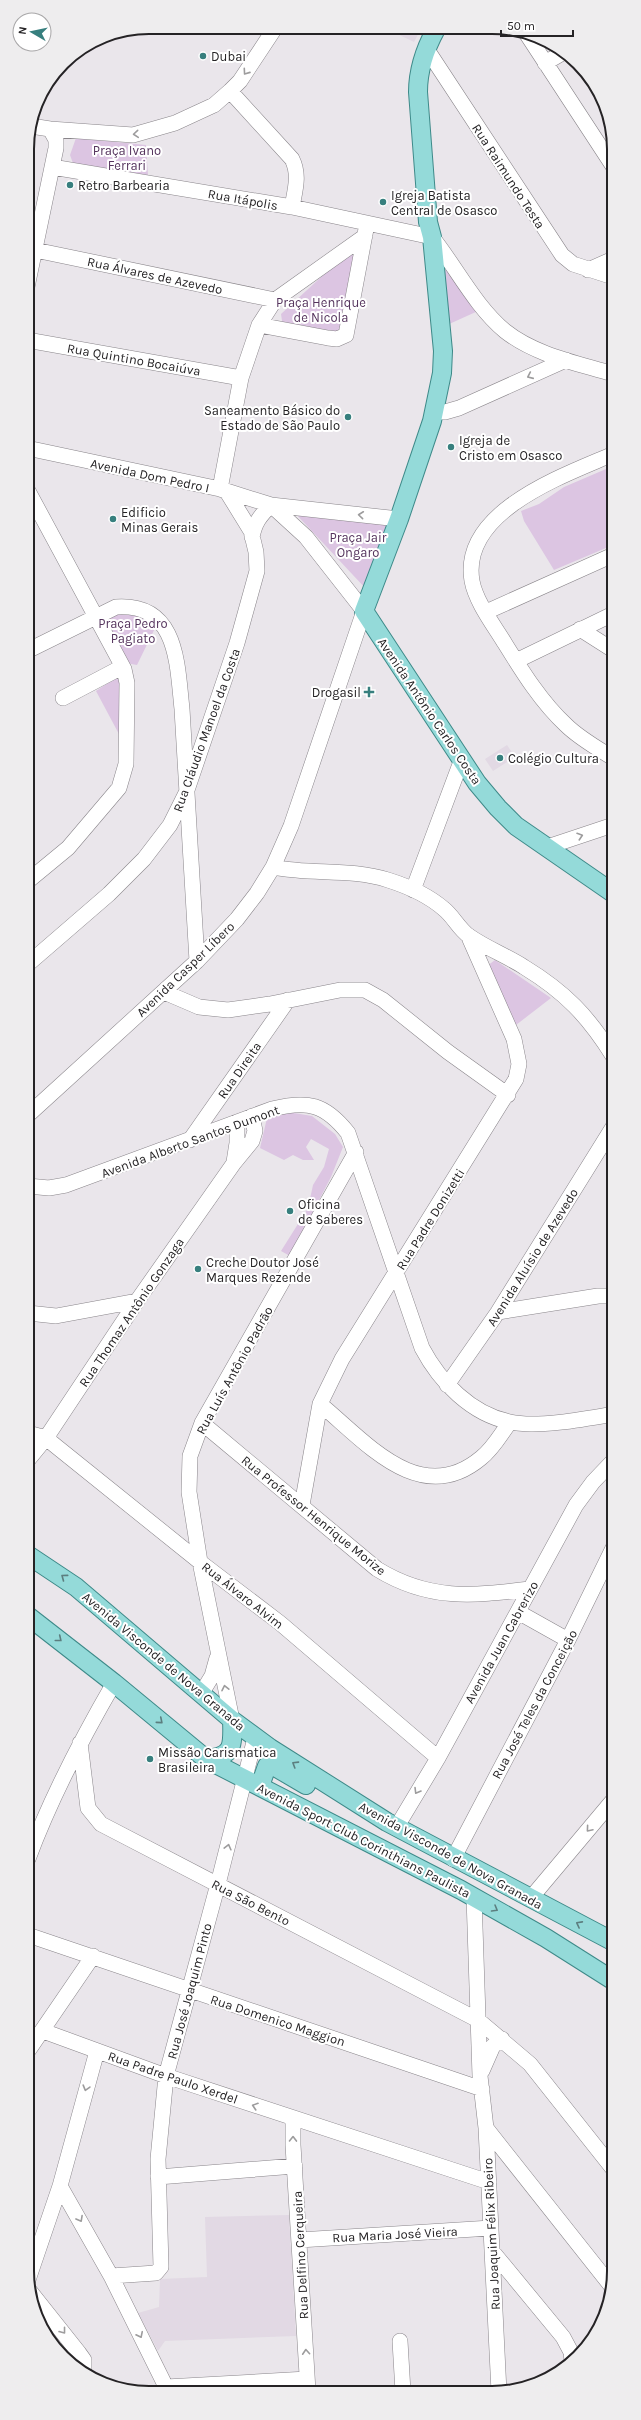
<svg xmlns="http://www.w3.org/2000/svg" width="641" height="2420" viewBox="0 0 641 2420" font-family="Karla,sans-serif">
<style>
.built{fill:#e2d9e4}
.green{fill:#dcc5e2}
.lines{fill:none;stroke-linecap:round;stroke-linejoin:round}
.minor-casing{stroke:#89858a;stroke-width:16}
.major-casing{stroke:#3e8a89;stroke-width:20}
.minor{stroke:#fff;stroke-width:15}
.major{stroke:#94dad9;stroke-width:18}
.oneway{stroke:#9d9c9d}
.oneway2{stroke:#5c7e7f}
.poi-dot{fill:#377f7e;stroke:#fff;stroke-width:1.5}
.labels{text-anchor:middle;stroke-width:4;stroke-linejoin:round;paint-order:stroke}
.poi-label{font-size:13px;fill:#252325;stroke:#fff;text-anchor:start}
.park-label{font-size:13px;fill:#55345d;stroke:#fff}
.street-label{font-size:13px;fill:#252325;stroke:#fff}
.rim{fill:none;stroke:#252325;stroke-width:2}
</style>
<rect width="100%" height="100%" fill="#eae6eb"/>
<path class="built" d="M 387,29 L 421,29 L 414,42 Z
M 507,745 L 515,757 L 493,771 L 485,759 Z
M 289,2215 L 296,2336 L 165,2341 L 158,2351 L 138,2313 L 159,2307 L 160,2279 L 207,2277 L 205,2217 Z"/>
<path class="green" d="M 76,138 L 146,145 L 148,175 L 74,166 L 70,155 Z
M 357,244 L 340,332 L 335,334 L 283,327 L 281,314 Z
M 441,268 L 450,272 L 478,311 L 447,325 Z
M 613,466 L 613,545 L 554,570 L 524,521 L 521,511 L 539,504 L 564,487 Z
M 294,512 L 394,523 L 367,590 Z
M 116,612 L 159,620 L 137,665 L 126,663 L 105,620 Z
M 123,673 L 120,736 L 96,691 Z
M 495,960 L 551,998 L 516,1025 L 487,966 Z
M 288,1112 L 312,1116 L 335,1134 L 343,1147 L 331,1177 L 290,1256 L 281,1251 L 308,1208 L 313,1185 L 324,1167 L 329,1149 L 311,1139 L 306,1147 L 314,1160 L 303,1160 L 293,1155 L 284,1160 L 260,1148 L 267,1118 Z"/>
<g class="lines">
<defs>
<path id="minor" d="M 526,33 L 613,166
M 426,48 L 562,255 L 573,264 L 613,277
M 545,63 L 564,52
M 230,91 L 292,159 C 300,175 295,190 292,207
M 50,129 L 133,135 L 175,123 L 214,105 L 230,91 L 240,81 L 275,28
M 52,167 L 292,207 L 432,237 C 456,267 475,306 505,331 C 535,355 577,363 613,374
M 35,250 L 275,300
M 588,270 L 613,259
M 27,287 L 56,148 L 56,140 L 50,129 L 31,126
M 259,325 L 328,338 L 337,339 L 346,335 L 366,229
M 27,340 L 241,378
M 434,412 L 445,412 L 459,408 L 566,360
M 27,448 L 220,489 L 271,505 L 399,519
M 613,454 C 565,475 460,511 472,581 C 476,602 493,624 504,642 C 522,671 541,702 566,725 C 579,738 597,748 613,758
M 27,489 L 124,669 L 127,683 L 126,764 L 119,788 L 68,848 L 28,881
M 220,489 L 241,378 L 259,325 L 275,300 L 365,236
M 252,537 C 255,522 260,516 271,505
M 486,612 L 613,555
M 580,629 L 613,650
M 27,651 L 116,607 C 178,603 177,663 182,709 L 197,961
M 516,661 L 613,614
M 63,698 L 122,667
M 547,847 L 613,825
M 273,867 C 311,875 351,868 388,880 C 407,886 429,896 444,909 C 453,916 459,929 469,936 C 486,948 507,956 524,967 C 565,992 588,1016 613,1056
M 413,890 L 462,759
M 28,964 L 109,894 L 144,859 L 170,825 L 186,793 L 237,643 L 257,571 L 256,552 L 251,531 L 227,492
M 164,992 L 199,1007 L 228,1010 L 270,1004 L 340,990 L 365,990 L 383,1000 L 448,1052 L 508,1095
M 28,1115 L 197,961 L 237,919 L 257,893 L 273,867 L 291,826 L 364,611 L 306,537 L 271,505
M 190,1140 L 288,1000
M 234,1162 L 237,1143 L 237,1122
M 28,1186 L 49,1188 L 66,1185 L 272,1109 C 308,1100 325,1104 348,1133 L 422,1348 C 440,1382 471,1414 510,1422 C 537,1428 585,1419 613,1414
M 498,1312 L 598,1296 L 613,1296
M 28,1313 L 56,1316 L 137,1301
M 447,1385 L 498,1312 L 613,1127
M 320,1404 C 365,1441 420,1509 481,1458 C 493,1449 501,1434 510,1422
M 202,1423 L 377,1569 C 429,1601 472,1596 530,1589
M 28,1433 L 46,1438 L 57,1447 L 200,1562 L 280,1623 L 438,1758
M 28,1460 L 46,1438 L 137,1301 L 234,1163 L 252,1141 L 255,1131 L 252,1116
M 302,1505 L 320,1404 L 342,1359 L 516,1079 L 519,1064 L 514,1039 L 468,935
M 518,1612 L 568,1640
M 201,1694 L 212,1676 L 217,1658
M 232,1720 L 200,1562 L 189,1492 L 190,1456 L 202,1423 L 356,1152
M 80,1743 L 88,1808 L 101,1824 L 478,2020 L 530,2064 L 614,2170
M 396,1828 L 438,1758 L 576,1505 L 593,1482 L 613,1461
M 28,1859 C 51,1797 81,1740 114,1683
M 453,1859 L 568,1640 L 613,1548
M 474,1897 L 480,2076 L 486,2128 L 499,2392
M 530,1899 L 614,1799
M 28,1935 L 482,2089
M 43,2031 L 166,2076 L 489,2182
M 28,2051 L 93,1956
M 482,2071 L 493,2046 L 502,2039
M 293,2119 L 293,2145 L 308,2391
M 486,2128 L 612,2287
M 158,2177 L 295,2166
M 60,2186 L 111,2276 L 168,2391
M 299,2240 L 491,2228
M 492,2251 L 563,2337 L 571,2352 L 572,2361
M 111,2276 L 156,2273 L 161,2267 L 158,2159 L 166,2076 L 218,1884 L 255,1738
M 28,2280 L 60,2186 L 97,2051
M 29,2290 L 79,2353 L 84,2360 L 84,2374
M 400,2341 L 403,2392
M 166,2387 L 307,2379"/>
<path id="major" d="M 436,29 C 425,49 418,69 418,92 L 428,222 L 432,237 L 443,351 L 442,373 L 432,421 L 399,519 L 364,611 L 477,783 L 498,808 L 516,826 L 613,893
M 28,1555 L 76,1587 L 232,1720 L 270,1748 L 387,1822 L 614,1942
M 28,1616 L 114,1683 L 206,1759 L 461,1890 L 546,1938 L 614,1981
M 206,1759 C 234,1757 233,1745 232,1720
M 260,1786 L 267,1766 L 270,1764 L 306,1785"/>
</defs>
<use href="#minor" class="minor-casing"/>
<use href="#major" class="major-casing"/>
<use href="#minor" class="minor"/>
<use href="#major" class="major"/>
</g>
<defs><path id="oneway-chevron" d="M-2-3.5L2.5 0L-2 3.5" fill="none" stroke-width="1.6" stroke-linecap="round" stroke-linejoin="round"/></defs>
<g class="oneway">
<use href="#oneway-chevron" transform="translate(246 72) rotate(125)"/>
<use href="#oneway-chevron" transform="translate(136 134) rotate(175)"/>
<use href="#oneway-chevron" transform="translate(530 376) rotate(156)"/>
<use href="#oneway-chevron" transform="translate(361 515) rotate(-174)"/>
<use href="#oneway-chevron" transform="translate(580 836) rotate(-18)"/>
<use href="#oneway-chevron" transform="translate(225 1688) rotate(-102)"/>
<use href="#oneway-chevron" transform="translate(417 1791) rotate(121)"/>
<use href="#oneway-chevron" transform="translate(589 1829) rotate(130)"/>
<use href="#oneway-chevron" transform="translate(228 1847) rotate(-76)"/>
<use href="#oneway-chevron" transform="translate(86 2088) rotate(106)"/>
<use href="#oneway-chevron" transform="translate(255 2106) rotate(-162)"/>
<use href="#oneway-chevron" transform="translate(293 2139) rotate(-89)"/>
<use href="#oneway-chevron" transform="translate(80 2219) rotate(61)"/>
<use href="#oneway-chevron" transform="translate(63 2331) rotate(52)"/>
<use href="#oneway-chevron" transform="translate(140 2335) rotate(64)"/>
<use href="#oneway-chevron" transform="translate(306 2352) rotate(-94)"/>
</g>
<g class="oneway2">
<use href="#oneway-chevron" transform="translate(64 1577) rotate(-143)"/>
<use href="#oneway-chevron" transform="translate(59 1639) rotate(39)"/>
<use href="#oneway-chevron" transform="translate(160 1721) rotate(40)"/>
<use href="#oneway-chevron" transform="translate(295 1764) rotate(-148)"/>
<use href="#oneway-chevron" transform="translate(495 1909) rotate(30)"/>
<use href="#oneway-chevron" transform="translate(579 1924) rotate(-152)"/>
</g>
<g class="poi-dot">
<circle cx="203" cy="56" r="4"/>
<circle cx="70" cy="185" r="4"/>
<circle cx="383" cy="202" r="4"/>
<circle cx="348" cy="417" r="4"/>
<circle cx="451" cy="447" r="4"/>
<circle cx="113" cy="519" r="4"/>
<path d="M367 686h4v4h4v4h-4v4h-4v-4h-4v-4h4z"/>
<circle cx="500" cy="758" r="4"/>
<circle cx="290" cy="1211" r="4"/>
<circle cx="198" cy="1269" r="4"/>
<circle cx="150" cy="1759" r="4"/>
</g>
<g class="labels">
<g class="poi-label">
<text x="211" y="61">Dubai</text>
<text x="78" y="190">Retro Barbearia</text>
<text x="391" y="200">Igreja Batista<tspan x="391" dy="15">Central de Osasco</tspan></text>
<text x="340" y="415" text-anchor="end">Saneamento Básico do<tspan x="340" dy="15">Estado de São Paulo</tspan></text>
<text x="459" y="445">Igreja de<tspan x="459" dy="15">Cristo em Osasco</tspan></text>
<text x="121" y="517">Edificio<tspan x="121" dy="15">Minas Gerais</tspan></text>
<text x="361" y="697" text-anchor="end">Drogasil</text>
<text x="508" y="763">Colégio Cultura</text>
<text x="298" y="1209">Oficina<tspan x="298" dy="15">de Saberes</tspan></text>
<text x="206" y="1267">Creche Doutor José<tspan x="206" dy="15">Marques Rezende</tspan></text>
<text x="158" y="1757">Missão Carismatica<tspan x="158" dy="15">Brasileira</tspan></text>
</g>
<g class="park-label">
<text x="127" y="155">Praça Ivano<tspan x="127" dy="15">Ferrari</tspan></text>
<text x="321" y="307">Praça Henrique<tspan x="321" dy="15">de Nicola</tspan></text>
<text x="358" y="542">Praça Jair<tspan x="358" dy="15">Ongaro</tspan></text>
<text x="133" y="628">Praça Pedro<tspan x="133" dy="15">Pagiato</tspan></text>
</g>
<g class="street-label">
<text transform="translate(509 176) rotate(57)" y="5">Rua Raimundo Testa</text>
<text transform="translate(243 199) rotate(10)" y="5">Rua Itápolis</text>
<text transform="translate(155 275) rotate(12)" y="5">Rua Álvares de Azevedo</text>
<text transform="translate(134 359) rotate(10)" y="5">Rua Quintino Bocaiúva</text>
<text transform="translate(150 475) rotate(12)" y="5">Avenida Dom Pedro I</text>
<text transform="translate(430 711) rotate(56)" y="5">Avenida Antônio Carlos Costa</text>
<text transform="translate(206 730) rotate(-70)" y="5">Rua Cláudio Manoel da Costa</text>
<text transform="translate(185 969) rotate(-44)" y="5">Avenida Casper Líbero</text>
<text transform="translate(239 1070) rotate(-55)" y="5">Rua Direita</text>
<text transform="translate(190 1141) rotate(-20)" y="5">Avenida Alberto Santos Dumont</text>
<text transform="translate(430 1219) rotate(-58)" y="5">Rua Padre Donizetti</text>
<text transform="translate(532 1257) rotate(-58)" y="5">Avenida Aluísio de Azevedo</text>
<text transform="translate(131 1312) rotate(-56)" y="5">Rua Thomaz Antônio Gonzaga</text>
<text transform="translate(234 1370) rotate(-61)" y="5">Rua Luís Antônio Padrão</text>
<text transform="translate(314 1515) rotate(39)" y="5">Rua Professor Henrique Morize</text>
<text transform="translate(243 1595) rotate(38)" y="5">Rua Álvaro Alvim</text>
<text transform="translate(501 1642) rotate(-61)" y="5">Avenida Juan Cabrerizo</text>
<text transform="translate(164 1661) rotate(40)" y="5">Avenida Visconde de Nova Granada</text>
<text transform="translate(534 1704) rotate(-62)" y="5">Rua José Teles da Conceição</text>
<text transform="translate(364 1840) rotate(27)" y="5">Avenida Sport Club Corinthians Paulista</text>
<text transform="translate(451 1855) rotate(29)" y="5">Avenida Visconde de Nova Granada</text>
<text transform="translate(251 1902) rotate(27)" y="5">Rua São Bento</text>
<text transform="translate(189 1991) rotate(-75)" y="5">Rua José Joaquim Pinto</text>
<text transform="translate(278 2020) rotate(18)" y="5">Rua Domenico Maggion</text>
<text transform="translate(173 2077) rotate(19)" y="5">Rua Padre Paulo Xerdel</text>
<text transform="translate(395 2234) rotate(-3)" y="5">Rua Maria José Vieira</text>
<text transform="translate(491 2234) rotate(-93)" y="5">Rua Joaquim Félix Ribeiro</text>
<text transform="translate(300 2255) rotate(-93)" y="5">Rua Delfino Cerqueira</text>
</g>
</g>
<path d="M0 0H641V2420H0ZM149 34H492A115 115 0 0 1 607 149V2271A115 115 0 0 1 492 2386H149A115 115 0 0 1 34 2271V149A115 115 0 0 1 149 34Z" fill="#eeedee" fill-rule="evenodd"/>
<path class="rim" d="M149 34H492A115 115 0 0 1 607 149V2271A115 115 0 0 1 492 2386H149A115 115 0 0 1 34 2271V149A115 115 0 0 1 149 34Z"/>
<g transform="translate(32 32) rotate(279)"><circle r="19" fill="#ffffff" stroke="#a8a7a8"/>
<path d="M0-3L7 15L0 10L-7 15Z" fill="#377f7e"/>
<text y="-6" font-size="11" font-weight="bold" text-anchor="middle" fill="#252325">N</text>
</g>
<path d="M501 30v6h72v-6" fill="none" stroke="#252325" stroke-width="2"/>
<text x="507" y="30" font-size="12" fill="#252325" stroke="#ffffff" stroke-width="3" paint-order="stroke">50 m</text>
</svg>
